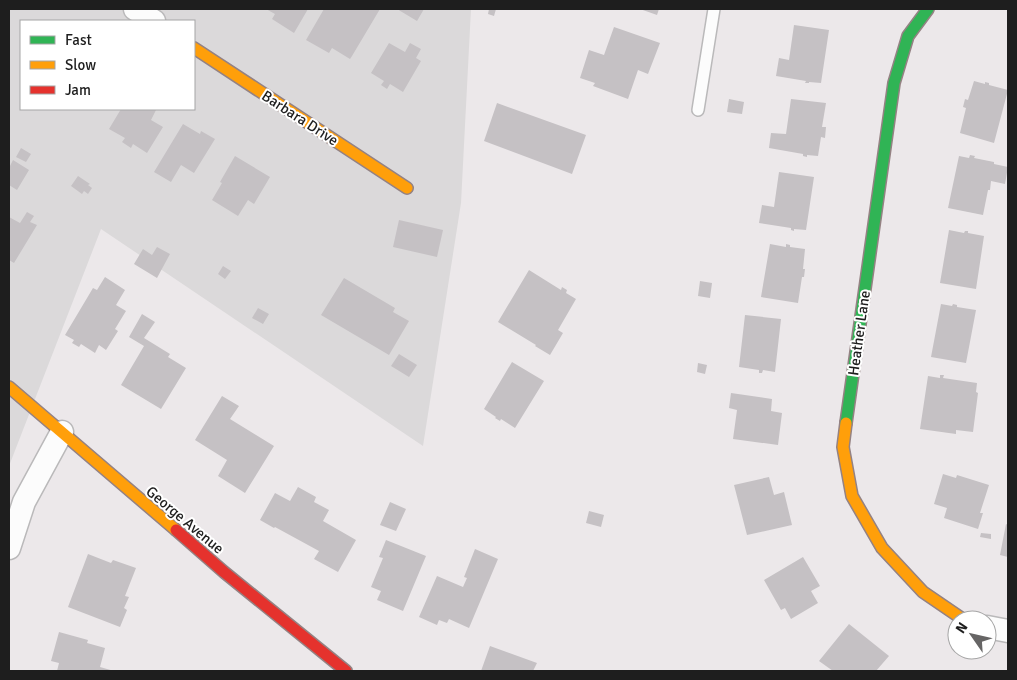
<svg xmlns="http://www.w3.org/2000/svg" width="1017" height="680" viewBox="0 0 1017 680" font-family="Signika,sans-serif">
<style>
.residential{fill:#dbd9da;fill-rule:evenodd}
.building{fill:#c5c1c4}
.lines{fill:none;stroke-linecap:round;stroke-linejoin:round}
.lane-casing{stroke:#bab9ba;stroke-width:14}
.street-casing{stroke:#bab9ba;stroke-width:25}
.fast-casing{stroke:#948283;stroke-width:14}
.slow-casing{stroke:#948283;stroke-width:14}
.jam-casing{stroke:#948283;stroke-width:14}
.lane{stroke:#fcfcfc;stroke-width:11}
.street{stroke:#fcfcfc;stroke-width:22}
.fast{stroke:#30b455;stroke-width:11}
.slow{stroke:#ff9f0a;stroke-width:11}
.jam{stroke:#e5322d;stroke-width:11}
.labels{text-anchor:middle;stroke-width:4;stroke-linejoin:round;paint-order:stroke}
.street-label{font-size:15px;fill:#1e1e1e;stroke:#fff}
</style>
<rect width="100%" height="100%" fill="#ece8ea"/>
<path class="residential" d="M 9,9 L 471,9 L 461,203 L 423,446 L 101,229 L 9,466 ZM 21,21 L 194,21 L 194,109 L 21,109 Z"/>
<path class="building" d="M 266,9 L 308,9 L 294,33 L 272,19 L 275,14 Z
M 324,9 L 380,9 L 352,56 L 350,59 L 332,48 L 329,53 L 306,40 Z
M 397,9 L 424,9 L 417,21 Z
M 489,9 L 496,9 L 494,16 L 488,14 Z
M 640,9 L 659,9 L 657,15 Z
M 794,25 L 829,30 L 821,83 L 809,82 L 809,83 L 805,83 L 806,81 L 776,76 L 779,58 L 789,60 Z
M 614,27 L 660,43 L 648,74 L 638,70 L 628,99 L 593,86 L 595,83 L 580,78 L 589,50 L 604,55 Z
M 389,43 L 405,52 L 410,43 L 421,49 L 416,58 L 421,61 L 403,92 L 390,84 L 387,89 L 381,85 L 384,81 L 371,73 Z
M 974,81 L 985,84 L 985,82 L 989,83 L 989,85 L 1008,90 L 994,143 L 960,133 L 966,108 L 963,107 L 965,99 L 968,100 Z
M 729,99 L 744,102 L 742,114 L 727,112 Z
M 791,99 L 826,103 L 822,127 L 826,127 L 825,138 L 821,137 L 818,156 L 807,155 L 807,157 L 803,156 L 803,154 L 769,148 L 771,133 L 786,134 Z
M 497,103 L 586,135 L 572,174 L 484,141 Z
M 121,109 L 155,109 L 156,110 L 151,120 L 163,127 L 147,153 L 133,144 L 131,148 L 122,142 L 125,138 L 109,129 Z
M 183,124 L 200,134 L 201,131 L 215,139 L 194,173 L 181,165 L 171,182 L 154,172 Z
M 21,148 L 31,154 L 26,162 L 16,157 Z
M 970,155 L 975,156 L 974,158 L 994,162 L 994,164 L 1008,167 L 1005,184 L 991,181 L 990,190 L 988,190 L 983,215 L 948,208 L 959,156 L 969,158 Z
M 235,156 L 270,177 L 254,204 L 248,200 L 238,216 L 212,200 L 222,183 L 220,182 Z
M 13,160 L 29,170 L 17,190 L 9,185 L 9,168 Z
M 779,172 L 814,177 L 806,230 L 794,229 L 794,231 L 791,230 L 791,228 L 759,223 L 762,205 L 774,207 Z
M 78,176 L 90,184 L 88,185 L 92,188 L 88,194 L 84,191 L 82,194 L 71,186 Z
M 27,212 L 34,216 L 30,222 L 37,225 L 14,263 L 9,260 L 9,217 L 20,223 Z
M 399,220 L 443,230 L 437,257 L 393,247 Z
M 949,230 L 964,233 L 965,231 L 968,231 L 968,233 L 984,236 L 976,289 L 940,283 Z
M 770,244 L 786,247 L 786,244 L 790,245 L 790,247 L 805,249 L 803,269 L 805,269 L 804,277 L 802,277 L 798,303 L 761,297 Z
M 157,247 L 170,254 L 157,278 L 134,264 L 143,249 L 152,255 Z
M 223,266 L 231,271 L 225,279 L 218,274 Z
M 529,270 L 561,290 L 562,287 L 567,290 L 566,293 L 576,299 L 558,330 L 563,333 L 550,355 L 535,346 L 536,345 L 498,322 Z
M 105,277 L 125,290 L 116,305 L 126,311 L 115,329 L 118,331 L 106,350 L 99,345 L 95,353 L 81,344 L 79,347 L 72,343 L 74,340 L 65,335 L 93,288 L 97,290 Z
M 344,278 L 395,308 L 393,312 L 409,321 L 389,355 L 321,315 Z
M 700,281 L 712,283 L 710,298 L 698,296 Z
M 941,304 L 952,306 L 953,304 L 957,305 L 957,307 L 976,310 L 966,363 L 931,357 Z
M 258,308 L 269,314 L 263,324 L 252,318 Z
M 142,314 L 155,322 L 144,338 L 170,354 L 168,357 L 186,368 L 161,409 L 121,385 L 144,346 L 129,337 Z
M 745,315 L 781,319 L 775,372 L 763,370 L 762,373 L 759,373 L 759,370 L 739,367 Z
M 399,354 L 417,365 L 409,377 L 391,366 Z
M 512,362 L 544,381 L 515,428 L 501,419 L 500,421 L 495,418 L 496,417 L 484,409 Z
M 698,363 L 707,365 L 705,374 L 697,372 Z
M 940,375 L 944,375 L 943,378 L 977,383 L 976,392 L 978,393 L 973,432 L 956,430 L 956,434 L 920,429 L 928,376 L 940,378 Z
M 731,393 L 772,399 L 771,411 L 782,413 L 778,445 L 733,439 L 737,410 L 729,408 Z
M 222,396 L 239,406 L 230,419 L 274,446 L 245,493 L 218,476 L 227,460 L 195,440 Z
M 943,474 L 956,478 L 957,475 L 989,485 L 980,513 L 983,513 L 978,529 L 944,518 L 947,508 L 934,504 Z
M 769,477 L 774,495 L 784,492 L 792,525 L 747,535 L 734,485 Z
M 298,487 L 316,497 L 314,502 L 329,510 L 323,521 L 356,540 L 338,572 L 314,559 L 319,551 L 275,527 L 274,528 L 260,520 L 275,493 L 290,501 Z
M 390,502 L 406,509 L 396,531 L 380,525 Z
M 589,511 L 604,515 L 601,527 L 586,523 Z
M 1006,524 L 1008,525 L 1008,557 L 1000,555 Z
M 981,533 L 991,534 L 991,539 L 980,537 Z
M 386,540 L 426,556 L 403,611 L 377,600 L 381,591 L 371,587 L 383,558 L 379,557 Z
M 475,549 L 498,559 L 469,628 L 449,619 L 447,623 L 439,620 L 437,625 L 419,617 L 437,576 L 463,587 L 467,578 L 464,577 Z
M 88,554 L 111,563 L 113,560 L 136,568 L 125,596 L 129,597 L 124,608 L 127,610 L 120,627 L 68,607 Z
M 803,557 L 820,586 L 811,591 L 818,603 L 791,619 L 785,608 L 781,610 L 764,580 Z
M 849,624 L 889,656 L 876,671 L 833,671 L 819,661 Z
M 59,632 L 88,640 L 87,643 L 105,648 L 100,667 L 114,671 L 57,671 L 59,663 L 51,661 Z
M 490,646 L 537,663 L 533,671 L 481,671 Z"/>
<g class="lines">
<defs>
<path id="lane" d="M 698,110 L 714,9"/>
<path id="street" d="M 135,9 L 154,21
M 9,548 L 24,502 L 62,432
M 987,627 L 1008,631"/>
<path id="fast" d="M 846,423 L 894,83 L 908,36 L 928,9"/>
<path id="slow" d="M 194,48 L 407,188
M 9,387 L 176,530
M 846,423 L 843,447 L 852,496 L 882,548 L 923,592 L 964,620"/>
<path id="jam" d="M 176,530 L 224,572 L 346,671"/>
</defs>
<use href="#lane" class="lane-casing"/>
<use href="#street" class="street-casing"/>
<use href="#fast" class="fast-casing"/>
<use href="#slow" class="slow-casing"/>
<use href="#jam" class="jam-casing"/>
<use href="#lane" class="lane"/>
<use href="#street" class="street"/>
<use href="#fast" class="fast"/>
<use href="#slow" class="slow"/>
<use href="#jam" class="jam"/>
</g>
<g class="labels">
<g class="street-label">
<text transform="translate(300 118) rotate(33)" y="5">Barbara Drive</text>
<text transform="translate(859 333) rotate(-82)" y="5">Heather Lane</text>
<text transform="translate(185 520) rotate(40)" y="5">George Avenue</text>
</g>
</g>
<rect width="1017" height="680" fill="none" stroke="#1e1e1e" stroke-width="20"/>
<rect x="20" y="20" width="175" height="90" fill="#ffffff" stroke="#a5a5a5"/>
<rect x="30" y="36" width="25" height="8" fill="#30b455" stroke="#a5a5a5"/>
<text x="65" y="45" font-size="15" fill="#1e1e1e">Fast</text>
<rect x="30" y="61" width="25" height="8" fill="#ff9f0a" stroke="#a5a5a5"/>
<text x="65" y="70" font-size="15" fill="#1e1e1e">Slow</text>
<rect x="30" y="86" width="25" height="8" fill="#e5322d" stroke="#a5a5a5"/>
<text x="65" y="95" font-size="15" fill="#1e1e1e">Jam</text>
<g transform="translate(972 635) rotate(304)"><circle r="24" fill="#ffffff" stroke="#a5a5a5"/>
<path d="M0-4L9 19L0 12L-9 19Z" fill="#666565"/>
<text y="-8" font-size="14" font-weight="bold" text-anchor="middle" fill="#1e1e1e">N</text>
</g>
</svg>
